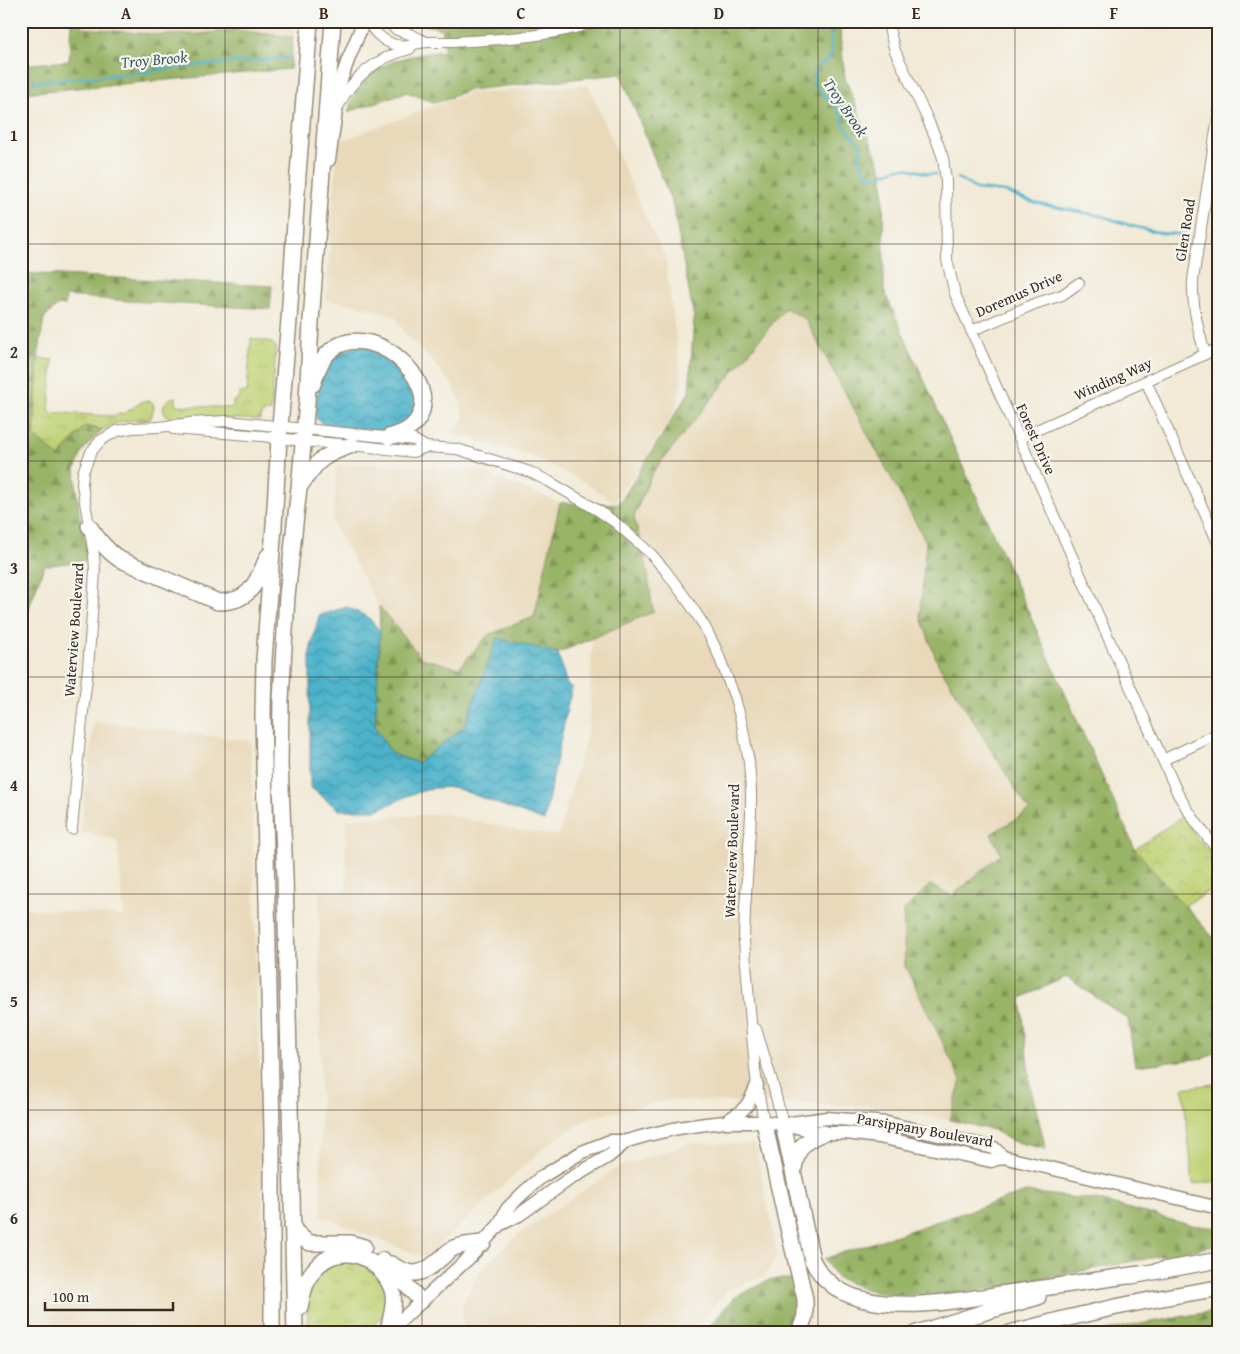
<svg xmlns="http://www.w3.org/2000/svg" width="1240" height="1354" viewBox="0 0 1240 1354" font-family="'Gentium Book Plus',serif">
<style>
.built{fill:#e9d9ba}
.grass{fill:url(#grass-tufts);stroke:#7e7e4a}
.forest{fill:url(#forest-firs);stroke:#6a6f42}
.park{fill:url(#park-crowns);stroke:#7e7e4a}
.garden{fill:#c0d275;stroke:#7e7e4a}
.water{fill:url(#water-waves);stroke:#436e74}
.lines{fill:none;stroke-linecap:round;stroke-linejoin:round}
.stream{stroke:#4bb2ca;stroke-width:2.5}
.minor-casing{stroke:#968a7a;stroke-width:12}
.major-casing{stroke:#968a7a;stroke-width:15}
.highway-casing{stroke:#968a7a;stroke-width:18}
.minor{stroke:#fff;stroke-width:10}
.major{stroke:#fff;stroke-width:12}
.highway{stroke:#fff;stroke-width:15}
.grid{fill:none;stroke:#3b2a1e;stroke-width:1;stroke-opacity:0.55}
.labels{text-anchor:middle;stroke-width:4.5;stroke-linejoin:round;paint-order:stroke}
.street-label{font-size:15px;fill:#3b2a1e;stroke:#f6f6f2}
.water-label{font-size:16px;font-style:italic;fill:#415a5a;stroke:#f6f6f2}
.neatline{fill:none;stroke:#3b2a1e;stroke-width:2}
.grid-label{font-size:16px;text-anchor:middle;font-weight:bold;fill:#3b2a1e}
</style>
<defs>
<pattern id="grass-tufts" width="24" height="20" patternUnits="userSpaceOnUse" patternTransform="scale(1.25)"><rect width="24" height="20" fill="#c0d275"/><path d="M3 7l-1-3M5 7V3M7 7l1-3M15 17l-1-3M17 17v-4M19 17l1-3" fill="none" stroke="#a6b465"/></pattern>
<pattern id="forest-firs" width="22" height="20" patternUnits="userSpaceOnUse" patternTransform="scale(1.25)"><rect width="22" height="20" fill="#98b466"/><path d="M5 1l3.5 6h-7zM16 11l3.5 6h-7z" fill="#7d9353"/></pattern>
<pattern id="park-crowns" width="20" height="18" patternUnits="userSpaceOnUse" patternTransform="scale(1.25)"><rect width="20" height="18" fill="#c0d275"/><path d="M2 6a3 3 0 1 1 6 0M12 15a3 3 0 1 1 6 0" fill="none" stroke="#a6b465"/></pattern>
<pattern id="water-waves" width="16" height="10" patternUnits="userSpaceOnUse" patternTransform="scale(1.25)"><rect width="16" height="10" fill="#4bb2ca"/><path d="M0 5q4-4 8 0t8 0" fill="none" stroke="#4091a3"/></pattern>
</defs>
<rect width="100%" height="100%" fill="#f6f6f2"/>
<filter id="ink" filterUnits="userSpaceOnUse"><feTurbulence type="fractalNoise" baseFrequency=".02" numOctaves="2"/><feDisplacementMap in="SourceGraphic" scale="10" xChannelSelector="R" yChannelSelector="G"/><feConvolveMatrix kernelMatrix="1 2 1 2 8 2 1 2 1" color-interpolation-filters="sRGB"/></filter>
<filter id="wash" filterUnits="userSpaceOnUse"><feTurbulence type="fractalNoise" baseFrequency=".0096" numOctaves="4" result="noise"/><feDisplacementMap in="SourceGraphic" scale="20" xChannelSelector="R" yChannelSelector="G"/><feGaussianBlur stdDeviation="1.12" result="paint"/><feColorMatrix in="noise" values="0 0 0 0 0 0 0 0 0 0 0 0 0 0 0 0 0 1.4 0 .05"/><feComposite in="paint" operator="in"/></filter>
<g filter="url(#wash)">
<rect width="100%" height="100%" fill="#f2ead7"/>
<path class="built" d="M 83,21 L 296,21 L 293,37 L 235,30 L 203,34 L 161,35 L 82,28 Z
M 588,85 L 645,216 L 665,257 L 682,384 L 674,413 L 640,466 L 614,502 L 584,482 L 532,456 L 452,433 L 464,418 L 460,400 L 451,383 L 439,369 L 406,335 L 394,315 L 354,304 L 326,301 L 338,142 L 469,93 Z
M 785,308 L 805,319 L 926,542 L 920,615 L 938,664 L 1030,812 L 992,834 L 1002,854 L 952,896 L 930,885 L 905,966 L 961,1080 L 950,1120 L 871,1106 L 667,1100 L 588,1118 L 543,1148 L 425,1258 L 321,1216 L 319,892 L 346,891 L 346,819 L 444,814 L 516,830 L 559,835 L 589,727 L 592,638 L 653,611 L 647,568 L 634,517 L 652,473 Z
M 337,465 L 400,465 L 483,472 L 560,503 L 534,617 L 488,635 L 460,668 L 421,658 L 379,606 L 333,523 Z
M 94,721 L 251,741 L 254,880 L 266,1333 L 21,1333 L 21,908 L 124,916 L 117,840 L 80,832 Z
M 692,1143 L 755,1144 L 777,1253 L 765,1277 L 727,1290 L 692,1333 L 464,1333 L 462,1305 L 480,1270 L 517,1235 L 619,1167 Z"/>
<path class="grass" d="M 251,338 L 271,342 L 276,347 L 271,411 L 265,412 L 261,415 L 260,420 L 218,418 L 172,419 C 158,413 162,399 176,397 L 176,405 L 233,408 L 233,401 L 237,400 L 240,393 L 247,392 Z
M 38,358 L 53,360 L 49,412 L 111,416 L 125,413 L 143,401 L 148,401 L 153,403 L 154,406 L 151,418 L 147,420 L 132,420 L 117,423 L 102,430 L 85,426 L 59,457 L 34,436 Z
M 360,1260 L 387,1284 L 387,1311 L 366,1333 L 308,1333 L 307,1299 L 316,1275 L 330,1263 Z"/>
<path class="forest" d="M 71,21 L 83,21 L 82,28 L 161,35 L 203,34 L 235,30 L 293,37 L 290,69 L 21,93 L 21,65 L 69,61 Z
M 411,21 L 839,21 L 845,78 L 883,173 L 884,291 L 1135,849 L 1219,944 L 1219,1050 L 1205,1058 L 1135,1066 L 1128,1019 L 1066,977 L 1021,998 L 1030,1085 L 1046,1149 L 1012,1141 L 993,1130 L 950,1120 L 961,1080 L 905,966 L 903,911 L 930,885 L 952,896 L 1001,854 L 991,834 L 1029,811 L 938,664 L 920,615 L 926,542 L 805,319 L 785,308 L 652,473 L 634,517 L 647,568 L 653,612 L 558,653 L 497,639 L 464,727 L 418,763 L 392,754 L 375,727 L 380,631 L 379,606 L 421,658 L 459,668 L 488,635 L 534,617 L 560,503 L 619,504 L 689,392 L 694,318 L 673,206 L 621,74 L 468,90 L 436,103 L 406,92 L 348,112 C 351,105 353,96 357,90 C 379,59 411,55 445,51 L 441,29 Z
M 21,273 L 272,286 L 270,309 L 128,301 L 66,296 L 65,306 L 58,305 L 44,318 L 38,358 L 34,436 L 59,457 L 85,426 L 102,430 L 83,450 L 75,470 L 79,512 L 89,560 L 44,566 L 21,630 Z
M 1026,1192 L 1096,1200 L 1190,1225 L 1219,1228 L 1219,1245 L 977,1291 L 938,1294 L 899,1295 L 863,1289 L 836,1277 L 824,1259 Z
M 771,1279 L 792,1279 L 799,1303 L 795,1328 L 791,1333 L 703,1333 L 734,1298 Z
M 1219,1310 L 1219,1333 L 1098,1333 L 1136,1324 L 1135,1325 Z"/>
<path class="park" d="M 1184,815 L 1196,837 L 1219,861 L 1219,885 L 1184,906 L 1135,849 Z"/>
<path class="garden" d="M 1213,1084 L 1219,1138 L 1219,1181 L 1193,1184 L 1183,1088 Z"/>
<path class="water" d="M 362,345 L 394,361 L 413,383 L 418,407 L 406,425 L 385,431 L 328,426 L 321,423 L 316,418 L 316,409 L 319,375 L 330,356 Z
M 347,607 L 368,617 L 380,631 L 375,727 L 392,754 L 418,763 L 464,727 L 497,638 L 558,653 L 567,685 L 572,688 L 571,696 L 569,699 L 544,821 L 453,787 L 434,788 L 412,794 L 377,810 L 339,810 L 310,787 L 310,651 L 319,615 Z"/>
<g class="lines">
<path class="stream" d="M 821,21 C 832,34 834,42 830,59 L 819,65 L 814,74 L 814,85 L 838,109 L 843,120 L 844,126 L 860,144 L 861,152 L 859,157 C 862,166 867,180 879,176 C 887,174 893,168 901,168 C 913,167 923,175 936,174
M 404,26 L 408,21
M 21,83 L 135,73 L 199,65 L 289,58
M 957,178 L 976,189 L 1005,192 L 1034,203 L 1102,216 L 1132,226 L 1161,233 L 1189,235
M 1211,239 L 1219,241"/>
</g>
</g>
<g filter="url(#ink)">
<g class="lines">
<defs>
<path id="minor" d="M 368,21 C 373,32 384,42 396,45 C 405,47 417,43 427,42 C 436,42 445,42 454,42 C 502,39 552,37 598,21
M 387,21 L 395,29 L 412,35 L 426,42
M 887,21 L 895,51 L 927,118 L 937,141 L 943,158 L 946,181 L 947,260 L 955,294 L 1178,794 C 1190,815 1203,833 1219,851
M 1214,21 L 1219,22
M 338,107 C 352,77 378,57 410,49
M 971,331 L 1037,303 L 1062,295 L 1079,283
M 1205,354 C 1198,329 1192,306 1193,280 L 1219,110
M 1146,381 L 1219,545
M 173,429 L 262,436 L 303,441 L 352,445 L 414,452 L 426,447
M 1019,438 L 1219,348
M 1163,760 L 1219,733
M 72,829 L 80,738 L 88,668 L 94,588 L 95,570 L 94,555 L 82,484 L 83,472 L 91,452 L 101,440 L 117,431 L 132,428 L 159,427 L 190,423 L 226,421 L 414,440 L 426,447 L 457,449 L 530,472 L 550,482 L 599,511 L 616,523 L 651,554 L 665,570 L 690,604 L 705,627 L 717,651 L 735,698 L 742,724 L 749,762 L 751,790 L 751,815 L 745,910 L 744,941 L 755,1069 L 757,1085 L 764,1122
M 756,1029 L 772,1081 L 783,1124"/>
<path id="major" d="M 329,160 L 340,83 L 348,60 L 364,21
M 725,1122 C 745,1110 748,1107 757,1085
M 791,1123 L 827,1118 L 887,1123 L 994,1148 L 1003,1157
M 499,1225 L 519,1215 L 568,1180 L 609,1156 L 627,1141
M 387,1333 L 471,1256 L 499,1225 L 507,1209 L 522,1194 L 540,1178 L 582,1152 L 610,1141 L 627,1141 L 648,1135 L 678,1128 L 706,1124 L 725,1122 L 764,1122 L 783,1124 L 823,1133 L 846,1133 L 879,1137 L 991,1161 L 1003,1157 L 1219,1208"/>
<path id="highway" d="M 313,384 C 317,371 322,356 334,348 C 377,319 452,391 411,427 C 405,432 396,435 389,437
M 300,486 C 318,460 321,456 352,445
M 89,526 C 98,539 106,550 119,559 L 218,602 C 252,602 256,582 268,556
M 764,1122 L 785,1215 L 805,1299 L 805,1316 L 799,1333
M 783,1124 L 812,1260 C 822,1280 839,1293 861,1299 C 908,1311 961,1300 1008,1293 C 1052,1287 1096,1280 1140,1274
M 794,1169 C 797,1147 804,1141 823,1133
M 292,1226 C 296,1233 302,1239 310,1243 L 350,1243 L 364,1247
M 383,1260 L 421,1301
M 391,1264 C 412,1278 423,1275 440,1259 C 444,1256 448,1251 452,1249 C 458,1245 475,1244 483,1243
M 1131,1276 L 1219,1260
M 300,1307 C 303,1293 305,1281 313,1271 C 333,1246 365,1250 383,1274 C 388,1280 392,1287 393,1294 C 395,1307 390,1321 387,1333
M 272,1333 L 272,1133 L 263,715 L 264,660 L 274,525 L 279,438 L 289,320 L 298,174 L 310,21
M 295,1333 L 285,876 L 280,764 L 281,699 L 287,596 L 299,488 L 307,402 L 311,322 L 333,21
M 917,1333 L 988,1311 L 1038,1297
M 1010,1333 C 1079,1314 1148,1299 1219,1288"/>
</defs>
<use href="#minor" class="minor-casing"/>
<use href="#major" class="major-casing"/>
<use href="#highway" class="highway-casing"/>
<use href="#minor" class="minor"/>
<use href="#major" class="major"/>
<use href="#highway" class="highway"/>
</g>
</g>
<path class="grid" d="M 225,21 L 225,1333M 422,21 L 422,1333M 620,21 L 620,1333M 818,21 L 818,1333M 1015,21 L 1015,1333M 21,244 L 1219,244M 21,461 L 1219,461M 21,677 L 1219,677M 21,894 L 1219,894M 21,1110 L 1219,1110"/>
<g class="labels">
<g class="street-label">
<text transform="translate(1185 230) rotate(-81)" y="5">Glen Road</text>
<text transform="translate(1019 294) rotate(-24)" y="5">Doremus Drive</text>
<text transform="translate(1113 379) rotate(-24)" y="5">Winding Way</text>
<text transform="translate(1036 439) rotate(66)" y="5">Forest Drive</text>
<text transform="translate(74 630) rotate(-86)" y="5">Waterview Boulevard</text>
<text transform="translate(732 851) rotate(-88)" y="5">Waterview Boulevard</text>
<text transform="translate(925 1130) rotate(10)" y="5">Parsippany Boulevard</text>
</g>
<g class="water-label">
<text transform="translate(154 59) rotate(-5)" y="6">Troy Brook</text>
<text transform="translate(846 107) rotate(56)" y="6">Troy Brook</text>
</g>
</g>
<rect width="1240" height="1354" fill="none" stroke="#f6f6f2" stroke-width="55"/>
<path d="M45 1302v8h128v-8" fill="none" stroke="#3b2a1e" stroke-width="2.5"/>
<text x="52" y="1302" font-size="15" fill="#3b2a1e" stroke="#f6f6f2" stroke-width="4" paint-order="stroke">100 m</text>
<rect x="28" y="28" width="1184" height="1298" class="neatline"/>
<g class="grid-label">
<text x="126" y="19">A</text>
<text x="324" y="19">B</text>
<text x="521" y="19">C</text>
<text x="719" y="19">D</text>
<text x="916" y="19">E</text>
<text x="1114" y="19">F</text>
<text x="14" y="141">1</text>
<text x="14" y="358">2</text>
<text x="14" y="574">3</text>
<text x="14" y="791">4</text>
<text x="14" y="1007">5</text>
<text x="14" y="1224">6</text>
</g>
</svg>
